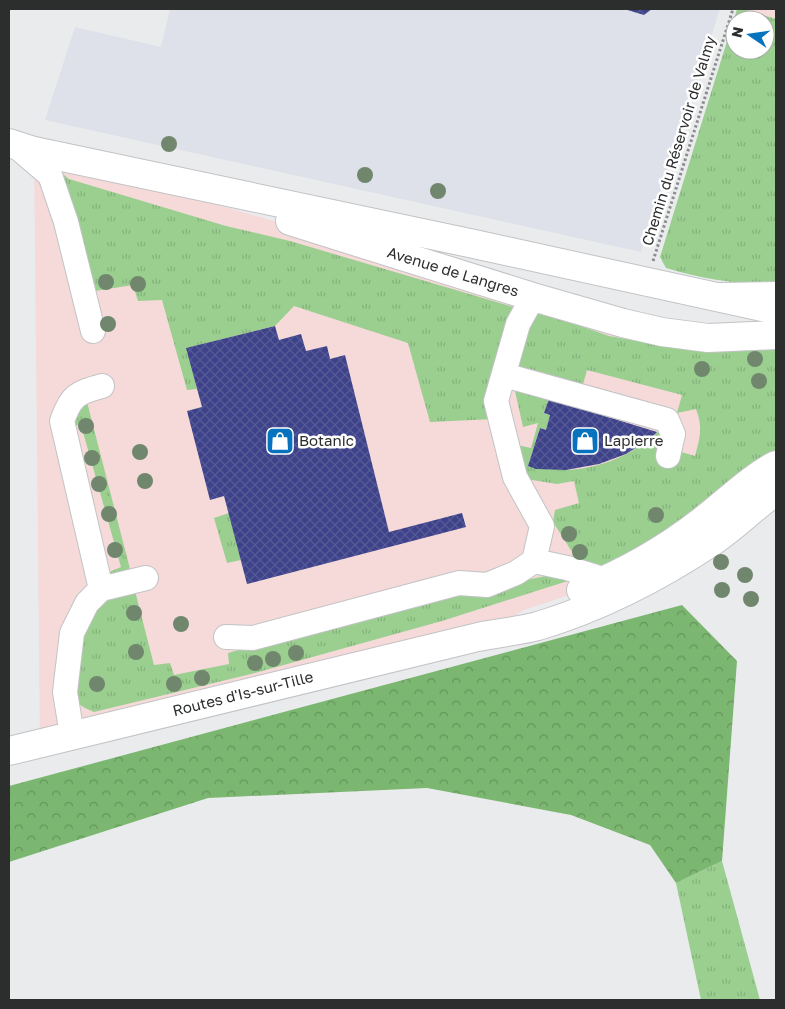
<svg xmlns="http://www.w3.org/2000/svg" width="785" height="1009" viewBox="0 0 785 1009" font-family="'Golos Text',sans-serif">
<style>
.commercial{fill:#f5dad9}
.built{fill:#dee0ea}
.grass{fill:url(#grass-tufts);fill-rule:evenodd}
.forest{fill:url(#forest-crowns)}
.building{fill:url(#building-cross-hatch)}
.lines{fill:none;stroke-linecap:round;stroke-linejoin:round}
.minor-casing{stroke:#c2c3c5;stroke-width:26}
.major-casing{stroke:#c2c3c5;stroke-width:30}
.highway-casing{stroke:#c2c3c5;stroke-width:30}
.path{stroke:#8b8c8d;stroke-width:3;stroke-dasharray:2.5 2.5;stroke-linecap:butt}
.minor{stroke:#fff;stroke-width:24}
.major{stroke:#fff;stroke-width:28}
.highway{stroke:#fff;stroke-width:28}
.tree{fill:#70876d}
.labels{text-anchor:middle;stroke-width:5;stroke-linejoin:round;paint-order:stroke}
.street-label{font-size:15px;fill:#2c2d2d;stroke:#fff}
.poi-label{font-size:15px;fill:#2c2d2d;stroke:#fff;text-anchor:start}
</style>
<defs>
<pattern id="grass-tufts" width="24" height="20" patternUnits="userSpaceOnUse" patternTransform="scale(1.25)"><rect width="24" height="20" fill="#9acf90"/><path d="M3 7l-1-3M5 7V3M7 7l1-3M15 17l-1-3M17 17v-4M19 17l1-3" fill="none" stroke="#85b27c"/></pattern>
<pattern id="forest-crowns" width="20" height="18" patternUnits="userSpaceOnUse" patternTransform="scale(1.25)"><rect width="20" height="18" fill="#7bb770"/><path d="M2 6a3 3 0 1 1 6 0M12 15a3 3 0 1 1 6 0" fill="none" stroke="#65955c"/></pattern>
<pattern id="building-cross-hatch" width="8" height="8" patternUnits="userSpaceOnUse" patternTransform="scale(1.25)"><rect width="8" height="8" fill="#3d428a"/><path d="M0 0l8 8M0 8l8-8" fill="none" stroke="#575b95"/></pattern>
</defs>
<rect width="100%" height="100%" fill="#eaebed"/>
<path class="commercial" d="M 743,9 L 776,9 L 776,19 Z
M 34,151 L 533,297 L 708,338 L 776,465 L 606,580 L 566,596 L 524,610 L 478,637 L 40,743 Z"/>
<path class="built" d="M 170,9 L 720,9 L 641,252 L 45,120 L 75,27 L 161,47 Z"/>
<path class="grass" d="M 737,9 L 743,9 L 776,19 L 776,286 C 739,284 702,279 666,268 L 660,257 ZM 735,20 L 765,20 L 765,50 L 735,50 Z
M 63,174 L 69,179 L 226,226 L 290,241 L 513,307 L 505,325 L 490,402 L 494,419 L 430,422 L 408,343 L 294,306 L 275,326 L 187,348 L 197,389 L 187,390 L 162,300 L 138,301 L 133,285 L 95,291 L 57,178 Z
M 538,311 L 609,336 L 695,351 L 776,347 L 776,454 L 672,527 L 599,570 L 576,558 L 553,522 L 555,510 L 579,503 L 574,481 L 557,484 L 526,479 L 517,445 L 531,448 L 538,423 L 523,427 L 515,391 L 549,399 L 544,413 L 550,415 L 546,430 L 540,428 L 528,466 C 541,467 555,470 568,470 C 600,468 634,455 657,432 L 663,434 L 678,451 L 695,456 C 700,438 703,427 696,409 L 677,413 L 682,395 L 587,370 L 582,388 L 516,368 L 522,339 Z
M 85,394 L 131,573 L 109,579 L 107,573 L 121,567 L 81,425 L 68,426 Z
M 229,513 L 241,560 L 227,563 L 214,518 Z
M 560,573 L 574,579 L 442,621 L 251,674 L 94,712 L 85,708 L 77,703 L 76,644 L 101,598 L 134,587 L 154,665 L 170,663 L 174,675 L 229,664 L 228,653 L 469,587 L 478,590 Z
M 722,861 L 760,1000 L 701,1000 L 676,883 Z"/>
<path class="forest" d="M 682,605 L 737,661 L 722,861 L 676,883 L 650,845 L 571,815 L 427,788 L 208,798 L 9,862 L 9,786 Z"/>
<path class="building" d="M 624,9 L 652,9 L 644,15 Z
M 275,326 L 279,340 L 301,334 L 306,351 L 327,346 L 330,359 L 345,355 L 389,532 L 462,513 L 466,527 L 247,584 L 224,496 L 210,500 L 187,411 L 202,407 L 186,348 Z
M 549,399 L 657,432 L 650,439 L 626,454 L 599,464 L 566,470 L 536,469 L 528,466 L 540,428 L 546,430 L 550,415 L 544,413 Z"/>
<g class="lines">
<defs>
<path id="minor" d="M 16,146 L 50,175 L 66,222 L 93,331
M 504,375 L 667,420 L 673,434 L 668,456
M 534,561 L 567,568 L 606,580
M 101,589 L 62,421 C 71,396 76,393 102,386
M 226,637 L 253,638 L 459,583 L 487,585 L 516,573 L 534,561 L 542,526 L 515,477 L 496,401 L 518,324 L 533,297
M 72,735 L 65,692 L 72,633 L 87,603 L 101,589 L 146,578"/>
<path id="major" d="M 9,143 L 34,151 L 474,244 L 776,310
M 290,221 L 533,297 L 623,323 L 662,332 L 708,338 L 776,335
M 581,590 C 624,573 666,549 702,521 C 726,503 749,479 776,465
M 9,751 L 478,637 C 498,633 519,631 538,626 C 601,607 659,577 713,541 C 735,526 754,507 776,491"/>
<path id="highway" d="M 722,297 L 776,296"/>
</defs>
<use href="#minor" class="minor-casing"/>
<use href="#major" class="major-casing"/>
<use href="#highway" class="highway-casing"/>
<path class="path" d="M 653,261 L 733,9"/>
<use href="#minor" class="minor"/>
<use href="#major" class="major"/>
<use href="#highway" class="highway"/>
</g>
<g class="tree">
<circle cx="169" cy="144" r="8"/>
<circle cx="365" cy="175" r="8"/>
<circle cx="438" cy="191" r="8"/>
<circle cx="106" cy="282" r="8"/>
<circle cx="138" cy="284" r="8"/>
<circle cx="108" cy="324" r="8"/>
<circle cx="755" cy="359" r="8"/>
<circle cx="702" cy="369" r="8"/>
<circle cx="759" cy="381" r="8"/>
<circle cx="86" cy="426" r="8"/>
<circle cx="140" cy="452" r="8"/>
<circle cx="92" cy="458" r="8"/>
<circle cx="145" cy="481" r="8"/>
<circle cx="99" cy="484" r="8"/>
<circle cx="109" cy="514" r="8"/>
<circle cx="656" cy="515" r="8"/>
<circle cx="569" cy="534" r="8"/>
<circle cx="115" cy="550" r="8"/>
<circle cx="580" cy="552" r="8"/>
<circle cx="721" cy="562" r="8"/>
<circle cx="745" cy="575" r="8"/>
<circle cx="722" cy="590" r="8"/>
<circle cx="751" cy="599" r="8"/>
<circle cx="134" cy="613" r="8"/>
<circle cx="181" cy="624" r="8"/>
<circle cx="136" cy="652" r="8"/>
<circle cx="296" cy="653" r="8"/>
<circle cx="273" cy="659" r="8"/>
<circle cx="255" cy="663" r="8"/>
<circle cx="202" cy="678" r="8"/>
<circle cx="97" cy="684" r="8"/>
<circle cx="174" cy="684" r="8"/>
</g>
<defs>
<symbol id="shop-square" viewBox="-11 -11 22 22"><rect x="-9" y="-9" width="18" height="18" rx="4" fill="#0773be" stroke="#fff"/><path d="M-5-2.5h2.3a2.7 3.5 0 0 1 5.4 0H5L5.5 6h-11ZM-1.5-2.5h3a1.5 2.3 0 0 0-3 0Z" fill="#fff"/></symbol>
</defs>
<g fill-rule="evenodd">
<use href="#shop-square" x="264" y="425" width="32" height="32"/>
<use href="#shop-square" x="569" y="425" width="32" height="32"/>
</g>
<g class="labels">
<g class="street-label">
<text transform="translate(679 141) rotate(-73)" y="5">Chemin du Réservoir de Valmy</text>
<text transform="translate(453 272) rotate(17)" y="5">Avenue de Langres</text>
<text transform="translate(243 694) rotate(-14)" y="5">Routes d'Is-sur-Tille</text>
</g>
<g class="poi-label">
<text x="299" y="446">Botanic</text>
<text x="604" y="446">Lapierre</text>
</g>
</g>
<rect width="785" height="1009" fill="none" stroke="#2c2d2d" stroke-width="20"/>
<g transform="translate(750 35) rotate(283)"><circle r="24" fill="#ffffff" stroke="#ababab"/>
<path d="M0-4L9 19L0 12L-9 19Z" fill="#0773be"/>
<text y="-8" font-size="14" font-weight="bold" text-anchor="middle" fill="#2c2d2d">N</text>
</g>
</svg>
